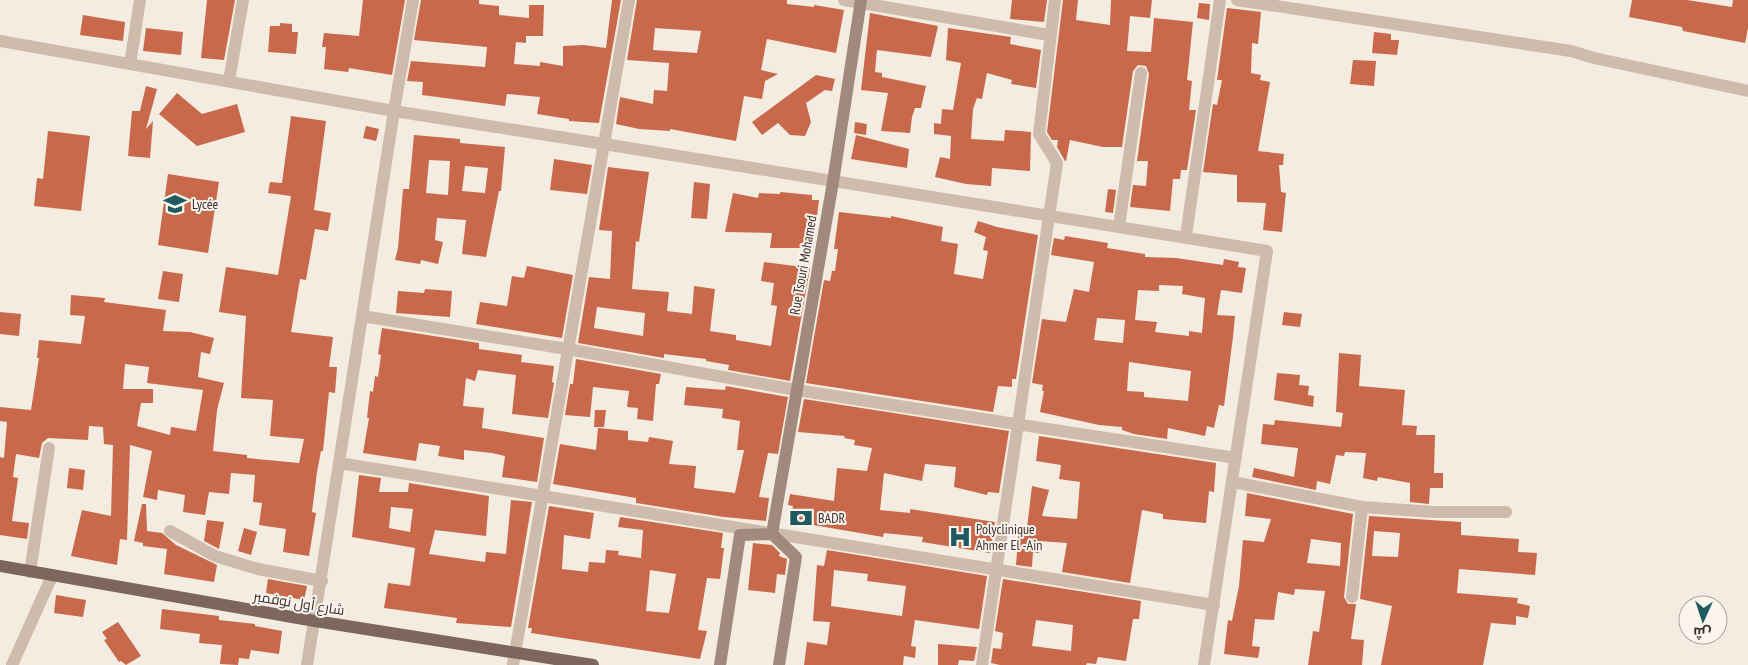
<svg xmlns="http://www.w3.org/2000/svg" width="1748" height="665" viewBox="0 0 1748 665" font-family="'PT Sans Narrow',Cairo,sans-serif">
<style>
.building{fill:#c8694b;fill-rule:evenodd}
.lines{fill:none;stroke-linecap:round;stroke-linejoin:round}
.street{stroke:#cdbbac;stroke-width:12}
.secondary{stroke:#a18a7d;stroke-width:12}
.primary{stroke:#7d675c;stroke-width:12}
.labels{text-anchor:middle;stroke-width:4;stroke-linejoin:round;paint-order:stroke}
.poi-label{font-size:14px;fill:#3b302b;stroke:#fbf5ee;text-anchor:start}
.street-label{font-size:14px;fill:#3b302b;stroke:#fbf5ee}
</style>
<rect width="100%" height="100%" fill="#f4ebe1"/>
<path class="building" d="M 207,0 L 235,0 L 224,60 L 201,58 Z
M 363,0 L 405,0 L 392,75 L 349,68 L 348,72 L 324,69 L 326,47 L 322,47 L 324,33 L 359,36 Z
M 421,0 L 479,0 L 479,4 L 499,6 L 499,15 L 529,18 L 529,5 L 544,5 L 543,36 L 526,36 L 526,43 L 516,42 L 514,64 L 540,66 L 540,62 L 563,66 L 563,46 L 584,45 L 606,48 L 612,0 L 621,0 L 599,123 L 569,121 L 569,119 L 537,114 L 540,97 L 507,94 L 505,106 L 422,95 L 423,82 L 407,81 L 411,61 L 485,67 L 487,47 L 414,40 Z
M 637,0 L 787,0 L 787,4 L 814,7 L 814,5 L 844,10 L 836,53 L 767,39 L 761,70 L 778,74 L 765,81 L 762,99 L 744,96 L 736,141 L 670,129 L 670,131 L 639,129 L 616,124 L 620,97 L 653,104 L 654,90 L 667,91 L 669,63 L 627,60 ZM 655,28 L 701,31 L 697,53 L 653,50 Z
M 1012,0 L 1047,0 L 1044,22 L 1010,19 Z
M 1063,0 L 1078,0 L 1076,20 L 1110,25 L 1111,0 L 1152,0 L 1150,18 L 1130,16 L 1127,51 L 1151,52 L 1154,18 L 1193,22 L 1187,80 L 1192,81 L 1189,110 L 1196,110 L 1187,170 L 1181,170 L 1180,179 L 1173,179 L 1170,211 L 1130,207 L 1133,185 L 1146,186 L 1148,161 L 1137,161 L 1149,74 L 1146,66 L 1138,65 L 1133,71 L 1122,147 L 1103,147 L 1070,140 L 1066,161 L 1065,161 L 1057,147 L 1058,140 L 1052,140 L 1047,132 Z
M 1632,0 L 1687,0 L 1732,7 L 1733,0 L 1748,0 L 1748,28 L 1745,43 L 1683,31 L 1682,27 L 1629,17 Z
M 1199,3 L 1210,4 L 1209,20 L 1197,18 Z
M 1227,8 L 1261,12 L 1258,44 L 1252,43 L 1251,73 L 1261,75 L 1260,80 L 1270,82 L 1258,151 L 1284,154 L 1283,165 L 1279,165 L 1281,192 L 1286,193 L 1282,232 L 1263,230 L 1266,203 L 1237,202 L 1237,175 L 1203,172 L 1213,104 L 1217,105 L 1222,80 L 1217,80 Z
M 870,13 L 938,26 L 931,57 L 877,50 L 875,72 L 882,73 L 882,77 L 926,86 L 921,108 L 915,108 L 912,117 L 910,133 L 881,131 L 888,93 L 861,90 Z
M 83,15 L 125,22 L 123,41 L 80,35 Z
M 280,23 L 292,24 L 292,32 L 298,32 L 296,54 L 268,52 L 270,26 L 280,26 Z
M 146,28 L 183,32 L 181,55 L 143,51 Z
M 948,28 L 1011,37 L 1010,44 L 1041,50 L 1036,88 L 1011,84 L 1012,80 L 987,73 L 982,99 L 977,98 L 973,109 L 971,139 L 1004,141 L 1005,130 L 1031,132 L 1030,171 L 992,168 L 991,186 L 966,184 L 935,177 L 940,157 L 950,159 L 951,136 L 934,134 L 934,123 L 941,124 L 942,109 L 953,110 L 961,63 L 946,60 Z
M 1374,32 L 1391,34 L 1391,40 L 1399,40 L 1397,55 L 1372,53 Z
M 1353,60 L 1376,61 L 1374,86 L 1350,84 Z
M 816,75 L 835,79 L 832,91 L 825,90 L 806,103 L 811,122 L 805,136 L 790,135 L 778,123 L 762,135 L 752,122 Z
M 146,86 L 157,89 L 146,129 L 153,121 L 150,158 L 128,156 L 132,111 L 140,111 Z
M 177,93 L 202,114 L 237,104 L 245,132 L 197,146 L 159,114 Z
M 291,116 L 326,121 L 314,210 L 331,213 L 328,231 L 315,229 L 306,280 L 300,279 L 291,332 L 333,337 L 329,367 L 337,367 L 335,393 L 329,392 L 323,451 L 321,451 L 317,472 L 312,512 L 316,513 L 309,556 L 283,552 L 286,529 L 259,525 L 262,503 L 253,502 L 255,475 L 231,473 L 229,494 L 209,492 L 205,515 L 183,512 L 185,495 L 158,490 L 157,500 L 143,497 L 152,451 L 130,445 L 127,540 L 120,539 L 117,565 L 71,556 L 82,510 L 111,516 L 113,445 L 104,444 L 103,427 L 89,426 L 88,440 L 48,438 L 42,443 L 39,458 L 16,454 L 13,477 L 18,478 L 12,521 L 29,523 L 27,539 L 0,535 L 0,457 L 4,458 L 7,422 L 0,421 L 0,407 L 31,410 L 39,358 L 37,358 L 39,340 L 81,344 L 85,316 L 70,315 L 71,295 L 105,298 L 104,302 L 166,310 L 163,331 L 190,332 L 214,338 L 210,354 L 201,352 L 198,377 L 224,383 L 217,410 L 213,451 L 247,455 L 247,458 L 299,463 L 304,439 L 270,436 L 273,400 L 241,398 L 246,316 L 219,312 L 226,267 L 278,275 L 291,196 L 268,193 L 270,182 L 282,183 ZM 125,364 L 149,367 L 147,383 L 203,390 L 196,431 L 171,427 L 170,435 L 137,426 L 141,403 L 153,403 L 153,389 L 123,389 Z
M 855,122 L 867,124 L 866,135 L 854,133 Z
M 366,126 L 379,129 L 376,141 L 363,138 Z
M 48,131 L 90,136 L 81,211 L 34,206 L 37,178 L 43,179 Z
M 414,135 L 460,139 L 460,143 L 505,147 L 501,191 L 499,191 L 486,257 L 462,254 L 466,220 L 437,218 L 435,240 L 443,242 L 438,264 L 421,260 L 420,264 L 395,260 L 398,248 L 403,189 L 409,189 ZM 429,160 L 450,161 L 448,195 L 426,193 ZM 465,166 L 488,168 L 485,193 L 462,191 Z
M 856,135 L 909,149 L 907,168 L 851,159 Z
M 554,159 L 592,165 L 587,194 L 550,190 Z
M 608,167 L 649,172 L 639,242 L 636,241 L 632,289 L 669,292 L 667,311 L 692,314 L 694,286 L 715,289 L 710,331 L 736,335 L 736,340 L 771,346 L 777,306 L 771,305 L 774,283 L 761,281 L 764,262 L 810,268 L 790,381 L 728,370 L 729,365 L 706,361 L 706,359 L 664,354 L 664,358 L 578,343 L 589,277 L 610,279 L 612,231 L 599,230 ZM 597,307 L 645,313 L 643,336 L 594,328 Z
M 168,174 L 219,182 L 208,253 L 158,245 Z
M 694,182 L 710,184 L 707,219 L 691,218 Z
M 1108,189 L 1116,190 L 1113,213 L 1105,212 Z
M 780,192 L 812,195 L 812,200 L 819,200 L 813,248 L 770,248 L 772,233 L 725,232 L 733,193 L 758,198 L 759,193 L 780,194 Z
M 839,212 L 891,218 L 891,216 L 943,227 L 941,241 L 958,244 L 954,274 L 983,279 L 988,251 L 983,250 L 986,237 L 974,232 L 978,221 L 997,227 L 1038,235 L 1016,379 L 1012,379 L 1012,387 L 998,386 L 993,412 L 806,383 L 824,280 L 830,281 L 832,271 L 835,271 L 838,249 L 834,249 Z
M 1065,236 L 1108,243 L 1107,248 L 1145,254 L 1145,257 L 1176,258 L 1223,265 L 1224,259 L 1239,262 L 1238,267 L 1246,268 L 1242,293 L 1221,290 L 1217,315 L 1235,316 L 1233,337 L 1224,406 L 1219,405 L 1214,428 L 1207,426 L 1205,436 L 1168,428 L 1167,439 L 1134,434 L 1122,430 L 1122,427 L 1099,425 L 1040,412 L 1044,391 L 1042,391 L 1043,385 L 1032,383 L 1042,319 L 1066,322 L 1074,289 L 1089,292 L 1094,262 L 1051,255 L 1054,238 L 1064,240 ZM 1159,285 L 1183,286 L 1182,294 L 1205,298 L 1202,333 L 1189,331 L 1189,336 L 1155,332 L 1157,322 L 1135,320 L 1138,290 L 1159,291 ZM 1097,318 L 1125,320 L 1123,343 L 1094,340 ZM 1129,362 L 1191,371 L 1188,401 L 1144,397 L 1144,392 L 1127,391 Z
M 527,266 L 573,275 L 562,338 L 476,324 L 480,302 L 507,306 L 512,276 L 524,278 Z
M 163,271 L 183,274 L 179,302 L 158,299 Z
M 425,289 L 452,291 L 450,317 L 396,313 L 398,291 L 424,293 Z
M 0,312 L 21,314 L 19,336 L 0,334 Z
M 1284,312 L 1302,314 L 1300,327 L 1282,325 Z
M 382,328 L 479,343 L 479,349 L 522,355 L 521,362 L 554,366 L 552,382 L 554,383 L 548,418 L 512,414 L 516,375 L 478,370 L 475,381 L 466,378 L 463,406 L 484,408 L 482,428 L 544,438 L 537,482 L 502,477 L 505,456 L 492,453 L 464,450 L 464,460 L 438,456 L 440,446 L 419,443 L 416,461 L 363,453 L 369,418 L 367,418 L 370,391 L 373,392 L 375,376 L 378,377 L 381,355 L 378,354 Z
M 1339,353 L 1361,355 L 1359,386 L 1405,390 L 1402,425 L 1417,426 L 1416,435 L 1435,435 L 1434,473 L 1443,473 L 1443,488 L 1430,488 L 1429,504 L 1410,502 L 1410,483 L 1378,477 L 1377,481 L 1363,478 L 1366,453 L 1345,452 L 1344,456 L 1336,455 L 1330,484 L 1317,481 L 1316,490 L 1252,477 L 1254,468 L 1294,477 L 1298,448 L 1261,444 L 1263,424 L 1274,425 L 1275,420 L 1341,427 L 1343,413 L 1336,412 Z
M 576,359 L 661,374 L 659,384 L 656,384 L 653,421 L 637,419 L 638,408 L 627,407 L 629,391 L 593,387 L 590,417 L 565,415 L 570,384 L 573,384 Z
M 1277,373 L 1300,375 L 1299,385 L 1309,386 L 1308,395 L 1314,396 L 1313,407 L 1274,400 Z
M 726,386 L 788,397 L 778,454 L 768,453 L 759,497 L 769,498 L 766,521 L 724,517 L 636,503 L 636,498 L 553,484 L 560,444 L 596,450 L 598,428 L 628,431 L 628,440 L 648,442 L 649,437 L 673,441 L 669,464 L 696,466 L 694,488 L 735,493 L 744,450 L 737,450 L 740,421 L 722,418 L 723,409 L 684,405 L 686,387 L 725,390 Z
M 804,399 L 1009,431 L 999,493 L 988,492 L 987,495 L 954,487 L 956,467 L 925,464 L 922,481 L 884,473 L 880,510 L 910,513 L 910,509 L 995,522 L 990,553 L 922,542 L 923,537 L 884,533 L 883,537 L 790,521 L 793,506 L 788,505 L 790,494 L 834,501 L 837,468 L 867,471 L 872,448 L 854,445 L 855,440 L 844,438 L 845,436 L 798,432 Z
M 595,410 L 606,410 L 604,427 L 594,427 Z
M 1039,436 L 1216,463 L 1214,492 L 1209,491 L 1206,523 L 1163,519 L 1163,514 L 1142,510 L 1130,583 L 1062,572 L 1067,543 L 1039,541 L 1039,553 L 1033,552 L 1032,567 L 1016,565 L 1019,527 L 1027,528 L 1032,486 L 1049,490 L 1042,516 L 1077,519 L 1080,482 L 1059,479 L 1061,465 L 1036,461 Z
M 69,468 L 85,470 L 83,490 L 67,488 Z
M 359,475 L 381,478 L 379,492 L 408,492 L 409,483 L 489,496 L 486,536 L 435,530 L 429,554 L 485,562 L 486,552 L 506,554 L 511,500 L 532,502 L 511,627 L 456,623 L 457,618 L 384,608 L 388,583 L 410,586 L 415,548 L 352,537 ZM 391,507 L 413,509 L 410,532 L 389,528 Z
M 1247,493 L 1353,514 L 1344,597 L 1348,604 L 1356,604 L 1351,639 L 1364,640 L 1362,665 L 1308,665 L 1313,631 L 1319,632 L 1325,591 L 1295,589 L 1294,595 L 1278,592 L 1274,620 L 1255,619 L 1252,646 L 1260,647 L 1258,658 L 1224,654 L 1228,620 L 1232,621 L 1239,586 L 1243,540 L 1264,542 L 1271,519 L 1245,516 ZM 1311,539 L 1341,543 L 1340,566 L 1307,563 Z
M 142,504 L 146,504 L 147,531 L 162,533 L 176,545 L 217,565 L 214,582 L 164,574 L 167,549 L 143,546 L 143,543 L 134,541 Z
M 549,506 L 594,513 L 590,539 L 564,535 L 562,569 L 588,572 L 589,562 L 605,563 L 606,550 L 619,551 L 618,555 L 641,558 L 643,530 L 618,527 L 620,517 L 723,533 L 721,548 L 724,548 L 720,579 L 707,578 L 698,630 L 707,631 L 700,659 L 531,633 L 532,628 L 528,628 ZM 650,570 L 676,574 L 669,613 L 646,611 Z
M 1369,516 L 1461,522 L 1461,535 L 1519,539 L 1518,552 L 1537,553 L 1535,575 L 1459,569 L 1457,593 L 1518,598 L 1517,603 L 1530,606 L 1528,618 L 1516,616 L 1516,625 L 1491,623 L 1483,665 L 1381,665 L 1392,606 L 1360,599 ZM 1374,531 L 1400,533 L 1398,557 L 1372,556 Z
M 207,520 L 224,522 L 219,549 L 204,541 Z
M 244,528 L 257,532 L 251,555 L 238,551 Z
M 753,543 L 772,545 L 780,553 L 779,556 L 787,559 L 785,575 L 777,574 L 775,593 L 748,590 Z
M 827,550 L 987,576 L 979,629 L 915,620 L 911,646 L 916,647 L 915,658 L 904,656 L 903,665 L 804,665 L 807,642 L 827,645 L 830,622 L 813,621 L 817,565 L 824,566 ZM 834,570 L 868,574 L 867,581 L 906,586 L 902,616 L 831,606 Z
M 268,579 L 307,586 L 304,600 L 266,593 Z
M 1003,579 L 1141,601 L 1139,619 L 1133,619 L 1126,661 L 1098,657 L 1096,664 L 1087,663 L 1086,665 L 1000,665 L 991,663 L 993,648 L 1001,649 L 1003,633 L 995,631 ZM 1036,620 L 1073,625 L 1071,651 L 1032,646 Z
M 56,595 L 86,600 L 83,617 L 54,613 Z
M 162,609 L 219,616 L 219,620 L 255,624 L 255,626 L 282,631 L 279,654 L 251,650 L 249,659 L 239,658 L 238,665 L 220,664 L 222,645 L 199,643 L 200,634 L 160,629 Z
M 118,622 L 141,656 L 126,665 L 121,661 L 119,662 L 104,640 L 107,639 L 102,632 Z
M 938,644 L 977,647 L 974,661 L 959,660 L 958,665 L 938,665 Z"/>
<g class="lines">
<path class="street" d="M 629,0 L 604,144 L 1267,251 L 1204,665
M 844,0 L 1049,35
M 1237,0 L 1571,51 L 1594,58 L 1748,91
M 0,41 L 394,111 L 413,0
M 130,64 L 140,0
M 229,81 L 243,0
M 1119,227 L 1141,73
M 1186,236 L 1220,0
M 362,316 L 394,111 L 604,144 L 513,665
M 339,463 L 362,316 L 567,349 L 796,390 L 1236,458
M 1233,482 L 1362,507 L 1434,512 L 1506,512
M 170,531 L 215,556 L 258,569 L 322,581
M 30,572 L 49,448
M 1352,597 L 1362,507
M 12,665 L 52,576
M 307,665 L 339,463 L 1214,605
M 982,665 L 1057,163 L 1039,134 L 1055,0"/>
<path class="secondary" d="M 772,534 L 796,557 L 779,665
M 720,665 L 740,535 L 772,534 L 833,182 L 861,0"/>
<path class="primary" d="M 0,566 L 315,621 L 593,665"/>
</g>
<defs>
<symbol id="school-bare" viewBox="-9 -9 18 18"><path d="M0-5L7-2L0 1L-7-2ZM-4 1L0 2.5L4 1V4Q0 6-4 4Z" fill="#1f5a5e" stroke="#fbf5ee" stroke-width="2.5" paint-order="stroke"/></symbol>
<symbol id="bank-bare" viewBox="-9 -9 18 18"><path d="M-6-4H6V4H-6ZM0-2.3a2.3 2.3 0 1 0 0 4.6a2.3 2.3 0 1 0 0-4.6Z" fill="#1f5a5e" stroke="#fbf5ee" stroke-width="2.5" paint-order="stroke"/></symbol>
<symbol id="hospital-bare" viewBox="-9 -9 18 18"><path d="M-5-5h3v3.5h4V-5h3V5h-3V1.5h-4V5h-3Z" fill="#1f5a5e" stroke="#fbf5ee" stroke-width="2.5" paint-order="stroke"/></symbol>
</defs>
<g fill-rule="evenodd">
<use href="#school-bare" x="159" y="188" width="32" height="32"/>
<use href="#bank-bare" x="785" y="502" width="32" height="32"/>
<use href="#hospital-bare" x="944" y="521" width="32" height="32"/>
</g>
<g class="labels">
<g class="poi-label">
<text x="192" y="209">Lycée</text>
<text x="818" y="523">BADR</text>
<text x="976" y="534">Polyclinique<tspan x="976" dy="16">Ahmer El -Ain</tspan></text>
</g>
<g class="street-label">
<text transform="translate(803 265) rotate(-80)" y="5">Rue Tsouri Mohamed</text>
<text transform="translate(299 603) rotate(9)" y="5">شارع أول نوفمبر</text>
</g>
</g>
<g transform="translate(1703 620) rotate(183)"><circle r="24" fill="#fbf5ee" stroke="#aea6a0"/>
<path d="M0-4L9 19L0 12L-9 19Z" fill="#1f5a5e"/>
<text y="-8" font-size="14" font-weight="bold" text-anchor="middle" fill="#3b302b">ش</text>
</g>
</svg>
